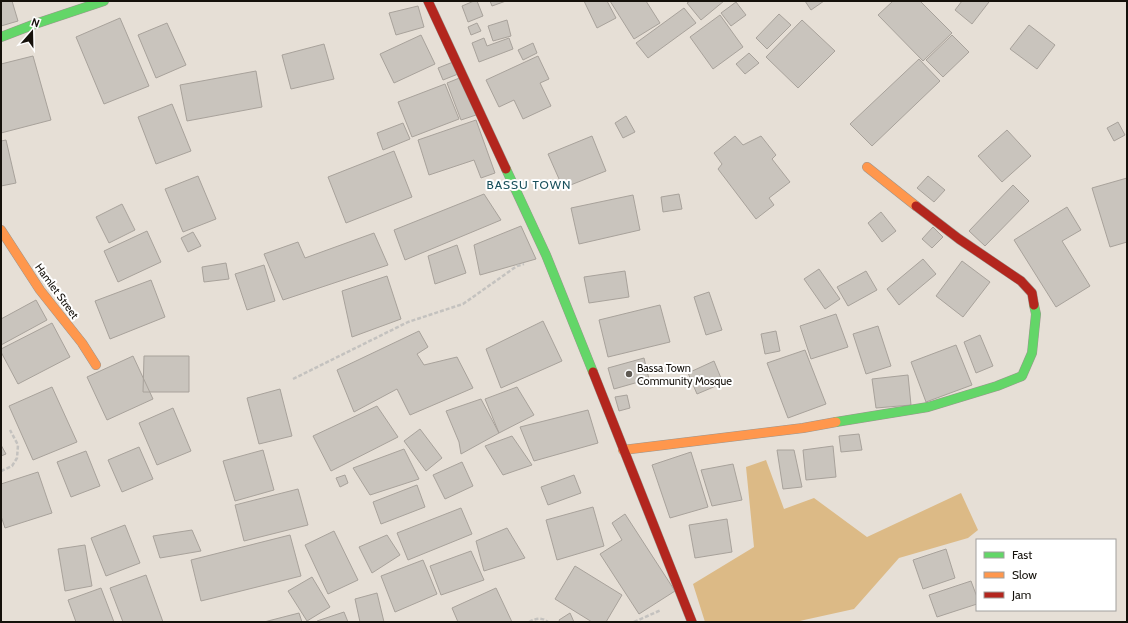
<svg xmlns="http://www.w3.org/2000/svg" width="1128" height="623" viewBox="0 0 1128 623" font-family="Cabin,sans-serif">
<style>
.forest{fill:#dcba86}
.building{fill:#c9c4bd;stroke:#a8a29b}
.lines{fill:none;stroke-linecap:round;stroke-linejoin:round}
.fast-casing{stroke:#9b958e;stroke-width:10}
.slow-casing{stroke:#9b958e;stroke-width:10}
.jam-casing{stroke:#9b958e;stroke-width:10}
.path{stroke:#c4c2bf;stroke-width:2.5;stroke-dasharray:4 2;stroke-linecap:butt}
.fast{stroke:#63d668;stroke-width:9}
.slow{stroke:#ff974d;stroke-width:9}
.jam{stroke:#b3261e;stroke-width:9}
.poi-dot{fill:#5e5952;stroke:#fff;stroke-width:1.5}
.labels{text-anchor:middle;stroke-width:4;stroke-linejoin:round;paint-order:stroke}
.street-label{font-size:11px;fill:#15110b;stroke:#fff}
.poi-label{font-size:11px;fill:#15110b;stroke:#fff;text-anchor:start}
.neighbourhood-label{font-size:12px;letter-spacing:1px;fill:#18505c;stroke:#fff}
</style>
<rect width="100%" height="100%" fill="#e6dfd6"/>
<path class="forest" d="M 766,460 L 784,509 L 814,498 L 867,537 L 961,493 L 978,530 L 968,538 L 899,558 L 854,609 L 795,622 L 705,622 L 693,584 L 754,547 L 746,467 Z"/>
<path class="building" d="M 1,1 L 12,1 L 18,21 L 1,26 Z
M 474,1 L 477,1 L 483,16 L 468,22 L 462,6 Z
M 490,1 L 506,1 L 492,6 Z
M 584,1 L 607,1 L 616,18 L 597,28 Z
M 610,1 L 646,1 L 660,23 L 634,39 Z
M 690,1 L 724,1 L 701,20 L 687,3 Z
M 805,1 L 824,1 L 811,10 Z
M 893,1 L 920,1 L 952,33 L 923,61 L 878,15 Z
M 962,1 L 988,1 L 989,2 L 972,24 L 955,10 Z
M 736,2 L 746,15 L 731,26 L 721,13 Z
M 418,6 L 424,27 L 396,35 L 389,13 Z
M 684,8 L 696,23 L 648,58 L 636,43 Z
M 779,14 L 791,25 L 767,49 L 756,38 Z
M 720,15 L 743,47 L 713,69 L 690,37 Z
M 120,18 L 149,86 L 104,104 L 76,37 Z
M 507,20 L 511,36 L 493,41 L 488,26 Z
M 802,20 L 835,51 L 798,88 L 766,57 Z
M 167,23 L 186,65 L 156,78 L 138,35 Z
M 477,23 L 481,31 L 471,35 L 468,27 Z
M 1029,25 L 1055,45 L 1037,69 L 1010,49 Z
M 421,35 L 435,64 L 394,83 L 380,54 Z
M 952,35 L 969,52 L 943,77 L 926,60 Z
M 484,38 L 487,46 L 509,38 L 513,49 L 479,62 L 472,43 Z
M 533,43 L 537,53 L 523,60 L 518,50 Z
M 324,44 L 334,79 L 291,89 L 282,55 Z
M 749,53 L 759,63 L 745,74 L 736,64 Z
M 33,56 L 51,120 L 1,133 L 1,64 Z
M 538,56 L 549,79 L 540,83 L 551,106 L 523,119 L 514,100 L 499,107 L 486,80 Z
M 919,59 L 940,81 L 872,146 L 850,124 Z
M 453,62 L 458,74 L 443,80 L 438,68 Z
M 256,71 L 262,107 L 187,121 L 180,85 Z
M 462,77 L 476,115 L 461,120 L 447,83 Z
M 445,84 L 459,119 L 412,137 L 398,102 Z
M 172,104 L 191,151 L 156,164 L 138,117 Z
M 626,116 L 635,132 L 623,138 L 615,123 Z
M 476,120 L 495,173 L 481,178 L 474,160 L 429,175 L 418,140 Z
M 1118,122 L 1125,135 L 1114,141 L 1107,128 Z
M 403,123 L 410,139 L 383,150 L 377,133 Z
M 1007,130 L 1031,156 L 1002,182 L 978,156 Z
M 592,136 L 606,171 L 563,188 L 548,154 Z
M 735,136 L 743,145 L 761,136 L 776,155 L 772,159 L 790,182 L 769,198 L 774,205 L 756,219 L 718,169 L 722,164 L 714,153 Z
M 6,140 L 16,183 L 1,186 L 1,141 Z
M 394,151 L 412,197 L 346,223 L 328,177 Z
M 198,176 L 216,219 L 183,232 L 165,189 Z
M 928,176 L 945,190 L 934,202 L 917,188 Z
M 1127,178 L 1127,242 L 1110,247 L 1092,188 Z
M 1013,185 L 1029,201 L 985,246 L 969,231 Z
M 484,194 L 501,220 L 405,260 L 394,230 Z
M 679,194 L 682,209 L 663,212 L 661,197 Z
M 633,195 L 640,230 L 579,244 L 571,208 Z
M 122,204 L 135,230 L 109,243 L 96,217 Z
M 1067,207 L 1081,230 L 1062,241 L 1090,286 L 1056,307 L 1014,240 Z
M 881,212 L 896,231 L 882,242 L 868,223 Z
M 521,226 L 536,259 L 480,275 L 474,245 Z
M 933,227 L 943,237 L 932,248 L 922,239 Z
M 147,231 L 161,262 L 118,282 L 104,251 Z
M 193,232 L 201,246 L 188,252 L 181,238 Z
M 374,233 L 388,265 L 283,300 L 264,254 L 298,242 L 305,258 Z
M 457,245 L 466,273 L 435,284 L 428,256 Z
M 923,259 L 936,274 L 899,305 L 887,289 Z
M 962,261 L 990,282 L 963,317 L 936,296 Z
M 226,263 L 229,279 L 204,282 L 202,267 Z
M 264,265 L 275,301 L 247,310 L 235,274 Z
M 819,269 L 840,299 L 825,309 L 804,279 Z
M 625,271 L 629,297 L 589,303 L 584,277 Z
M 866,271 L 877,290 L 848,306 L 837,287 Z
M 387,276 L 401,319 L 352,337 L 342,291 Z
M 151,280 L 165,317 L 110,339 L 95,301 Z
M 709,292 L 722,330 L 706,335 L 694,297 Z
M 36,300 L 47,320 L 1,345 L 1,319 Z
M 660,305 L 670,342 L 608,357 L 599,320 Z
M 836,314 L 848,347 L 811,359 L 800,326 Z
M 543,321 L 562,361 L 501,388 L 486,349 Z
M 52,323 L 70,357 L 18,384 L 1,352 L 1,349 Z
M 878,326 L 891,366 L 866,374 L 853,334 Z
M 419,331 L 428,347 L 417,354 L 424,365 L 457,357 L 473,388 L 410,415 L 397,389 L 354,412 L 337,370 Z
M 776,331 L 780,351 L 765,354 L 761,334 Z
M 980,335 L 993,366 L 976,373 L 964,342 Z
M 956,345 L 972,385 L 926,402 L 911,362 Z
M 805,350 L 826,404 L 788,418 L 767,363 Z
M 133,356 L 153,399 L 107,420 L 87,377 Z
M 144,356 L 189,356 L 189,392 L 143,392 Z
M 644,358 L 649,379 L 614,389 L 608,368 Z
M 714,361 L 723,383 L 697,394 L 688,373 Z
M 908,375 L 911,405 L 876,408 L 872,379 Z
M 52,387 L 77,442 L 33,460 L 9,406 Z
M 517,387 L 534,415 L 499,433 L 485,399 Z
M 280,389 L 292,436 L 259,444 L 247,398 Z
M 627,395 L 630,408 L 619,411 L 615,397 Z
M 481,399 L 499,433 L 461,454 L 459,442 L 446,411 Z
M 377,406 L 398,437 L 331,471 L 313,436 Z
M 173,408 L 191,451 L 157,465 L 139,423 Z
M 588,410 L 598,443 L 534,461 L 520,427 Z
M 420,429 L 442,458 L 426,471 L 404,441 Z
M 859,434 L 862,450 L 841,452 L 839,436 Z
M 512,436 L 532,465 L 503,475 L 485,446 Z
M 1,445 L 6,454 L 1,456 Z
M 833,446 L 836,477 L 806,480 L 803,450 Z
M 139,447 L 153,479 L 122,492 L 108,460 Z
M 404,449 L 419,479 L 370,495 L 353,468 Z
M 263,450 L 274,490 L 235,501 L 223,461 Z
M 777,450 L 794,450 L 802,487 L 783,489 Z
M 86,451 L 100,486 L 71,497 L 57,462 Z
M 691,452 L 708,507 L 670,518 L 652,465 Z
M 462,462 L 473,486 L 445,499 L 433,475 Z
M 733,464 L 742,500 L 712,506 L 701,470 Z
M 38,472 L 52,513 L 5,528 L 1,516 L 1,484 Z
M 345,475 L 348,483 L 340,487 L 336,478 Z
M 574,475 L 581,493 L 548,505 L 541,487 Z
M 417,485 L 425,507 L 381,524 L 373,502 Z
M 298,489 L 308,525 L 244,541 L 235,505 Z
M 593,507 L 604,546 L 557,560 L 546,520 Z
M 461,508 L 472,534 L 408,560 L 397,533 Z
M 625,514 L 675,591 L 639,614 L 600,554 L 622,540 L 612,523 Z
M 727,519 L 732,552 L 695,558 L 689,525 Z
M 125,525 L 140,563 L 106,576 L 91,538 Z
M 507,528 L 525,558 L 484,571 L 476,541 Z
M 192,530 L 201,551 L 160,558 L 153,536 Z
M 334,531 L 358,580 L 328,594 L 305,545 Z
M 290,535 L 301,576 L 201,601 L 191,560 Z
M 387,535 L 400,555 L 372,573 L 359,547 Z
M 85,545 L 92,586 L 65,591 L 58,549 Z
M 946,549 L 955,578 L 923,589 L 913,560 Z
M 471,551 L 484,580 L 441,595 L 430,566 Z
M 423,560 L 437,594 L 395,612 L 381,576 Z
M 575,566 L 622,595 L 606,622 L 592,622 L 555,599 Z
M 146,575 L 163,622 L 123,622 L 110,588 Z
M 312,577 L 330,607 L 307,621 L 288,591 Z
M 971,581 L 977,597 L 977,604 L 937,617 L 929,595 Z
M 101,588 L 114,622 L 76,622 L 68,600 Z
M 496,588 L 512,622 L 458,622 L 452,608 Z
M 377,593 L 384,622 L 360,622 L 355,599 Z
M 344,612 L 348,622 L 317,622 L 317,621 Z
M 299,613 L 302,622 L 264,622 Z
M 570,613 L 574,622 L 560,622 L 559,620 Z"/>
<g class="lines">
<defs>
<path id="fast" d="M 1,37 L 35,24 L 104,1
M 506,169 L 546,255 L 593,372
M 836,422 L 928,407 L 997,386 L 1022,376 L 1032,353 L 1036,314 L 1034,305"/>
<path id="slow" d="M 867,167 L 916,206
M 1,230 L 40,290 L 82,343 L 96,365
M 623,450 L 803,428 L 836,422"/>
<path id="jam" d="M 428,1 L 506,169
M 916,206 L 959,239 L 1021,281 L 1032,293 L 1034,305
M 593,372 L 692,622"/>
</defs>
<use href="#fast" class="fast-casing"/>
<use href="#slow" class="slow-casing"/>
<use href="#jam" class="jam-casing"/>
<path class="path" d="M 293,379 L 408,322 L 463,304 L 517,266 L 524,264
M 1,471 L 12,466 L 17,458 L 18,445 L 10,430
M 529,622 C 537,618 541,617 548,622
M 634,622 L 661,610"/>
<use href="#fast" class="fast"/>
<use href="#slow" class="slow"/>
<use href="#jam" class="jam"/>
</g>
<circle class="poi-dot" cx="629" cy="374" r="4"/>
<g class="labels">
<g class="street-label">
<text transform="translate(57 291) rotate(54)" y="4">Hamlet Street</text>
</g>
<g class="poi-label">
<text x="637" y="372">Bassa Town<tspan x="637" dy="13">Community Mosque</tspan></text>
</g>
<g class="neighbourhood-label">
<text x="529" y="189">BASSU TOWN</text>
</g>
</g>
<rect width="1128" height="623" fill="none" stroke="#15110b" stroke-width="4"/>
<rect x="976" y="539" width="140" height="72" fill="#ffffff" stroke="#a1a09d"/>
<rect x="984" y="552" width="20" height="6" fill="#63d668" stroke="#a1a09d"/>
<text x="1012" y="559" font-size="12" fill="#15110b">Fast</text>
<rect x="984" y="572" width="20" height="6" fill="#ff974d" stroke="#a1a09d"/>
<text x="1012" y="579" font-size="12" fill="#15110b">Slow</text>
<rect x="984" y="592" width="20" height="6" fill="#b3261e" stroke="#a1a09d"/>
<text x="1012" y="599" font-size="12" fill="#15110b">Jam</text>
<g transform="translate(32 32) rotate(20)" stroke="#ffffff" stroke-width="3" paint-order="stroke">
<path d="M0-3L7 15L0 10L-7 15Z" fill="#15110b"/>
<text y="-6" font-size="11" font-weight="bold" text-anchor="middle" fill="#15110b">N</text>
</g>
</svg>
